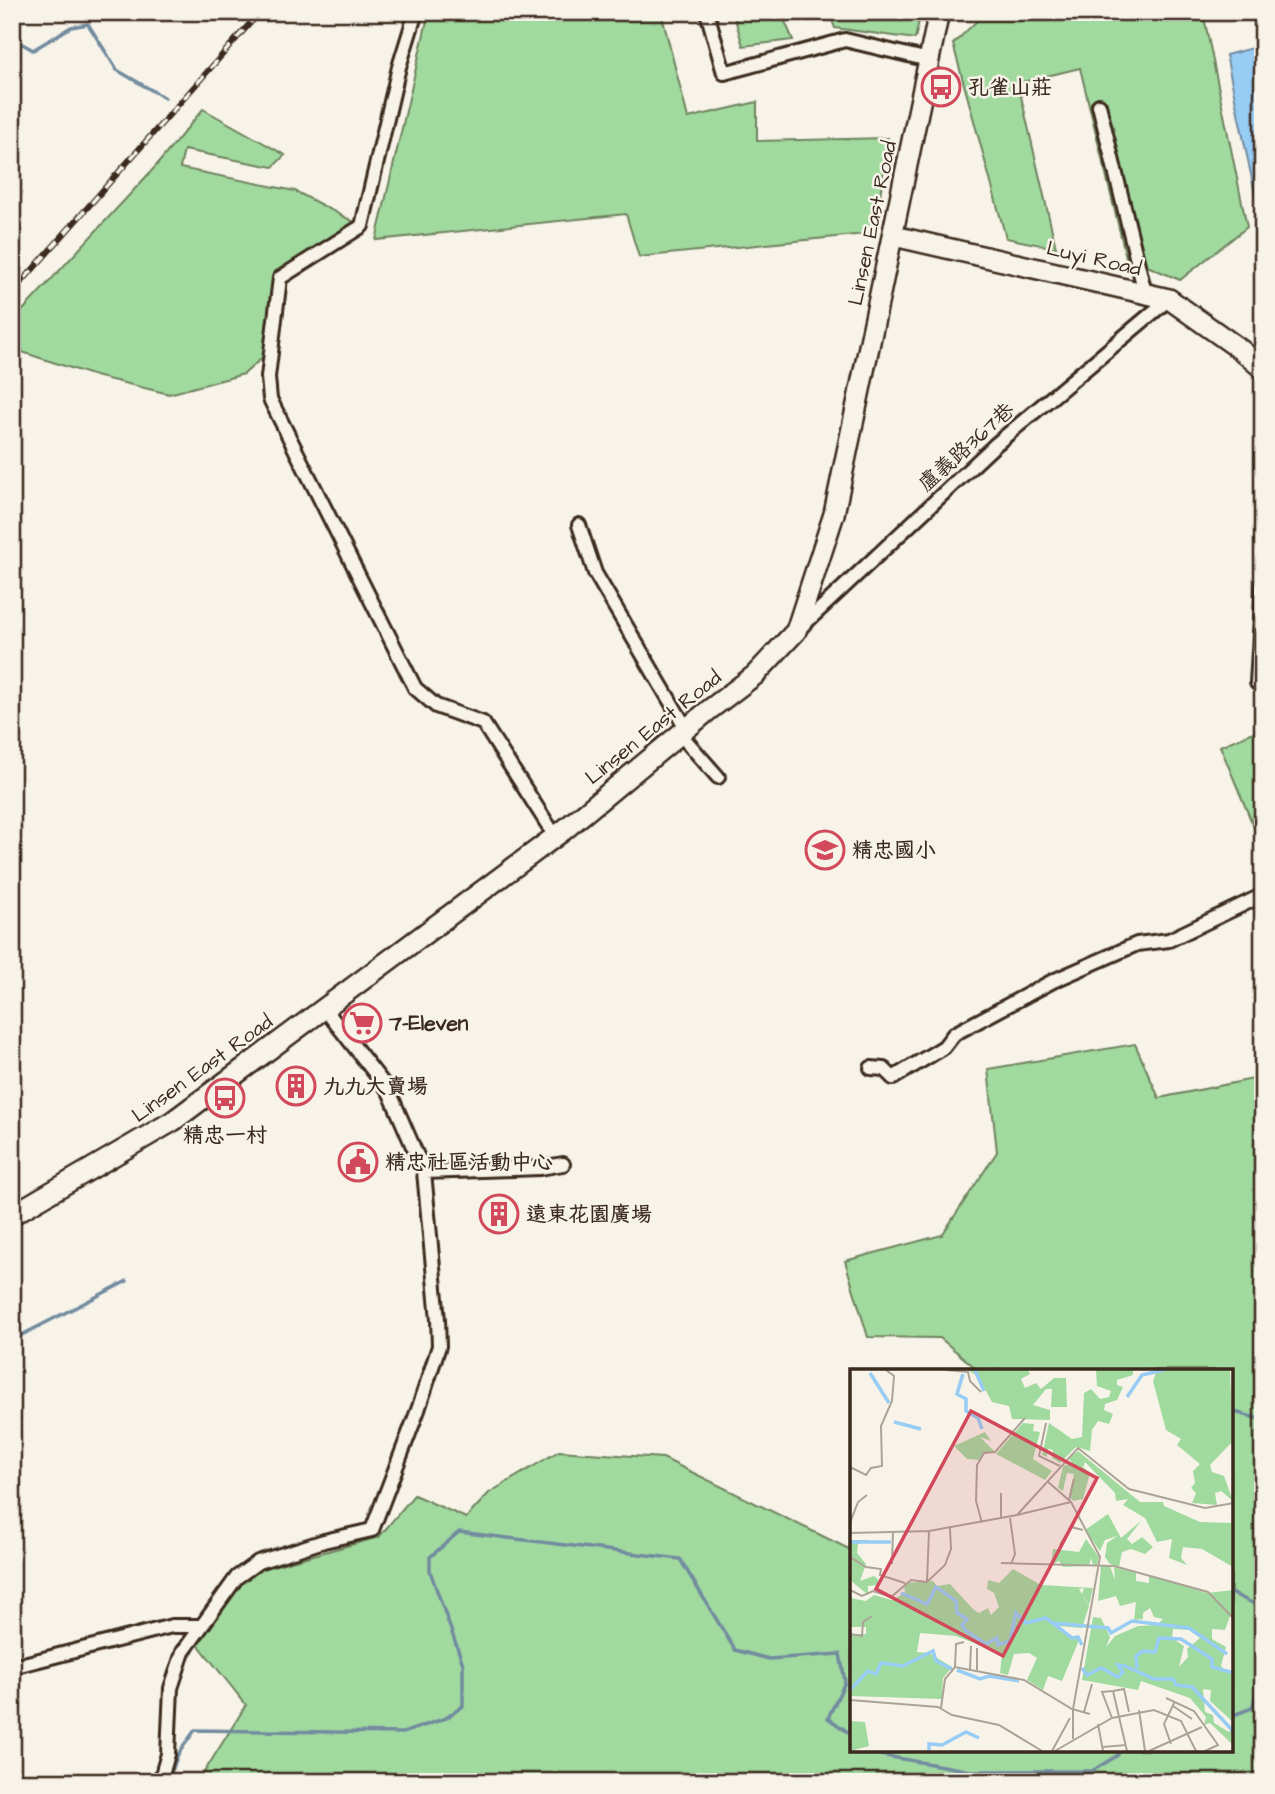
<svg xmlns="http://www.w3.org/2000/svg" width="1275" height="1794" viewBox="0 0 1275 1794" font-family="'Architects Daughter','LXGW WenKai TC',sans-serif">
<style>
.green{fill:#a1da9f;stroke:#6e825e;stroke-width:2}
.water{fill:#97ccf5;stroke:#728b9f;stroke-width:2}
.lines{fill:none;stroke-linecap:round;stroke-linejoin:round}
.stream{stroke:#728b9f;stroke-width:3.5}
.street-casing{stroke:#3b2a1e;stroke-width:18}
.secondary-casing{stroke:#3b2a1e;stroke-width:24}
.street{stroke:#f7f3e8;stroke-width:12}
.secondary{stroke:#f7f3e8;stroke-width:19}
.rail-casing{stroke:#3b2a1e;stroke-width:6}
.rail{stroke:#f7f3e8;stroke-width:3.5;stroke-dasharray:10;stroke-linecap:butt}
.labels{text-anchor:middle;stroke-width:5;stroke-linejoin:round;paint-order:stroke}
.poi-label{font-size:21px;font-weight:bold;fill:#3b2a1e;stroke:#f7f3e8;text-anchor:start}
.street-label{font-size:21px;fill:#3b2a1e;stroke:#f7f3e8}
.inset-river{fill:none;stroke:#97ccf5;stroke-width:3.5}
.inset-road{fill:none;stroke:#aca397;stroke-width:2}
.view{fill:#d1495b;fill-opacity:0.15;stroke:#d1495b;stroke-width:3.5}
.inset-edge{fill:none;stroke:#3b2a1e;stroke-width:3.5}
</style>
<rect width="100%" height="100%" fill="#f7f3e8"/>
<filter id="ink" filterUnits="userSpaceOnUse"><feTurbulence type="fractalNoise" baseFrequency=".0143" numOctaves="2"/><feDisplacementMap in="SourceGraphic" scale="14" xChannelSelector="R" yChannelSelector="G"/><feConvolveMatrix kernelMatrix="1 2 1 2 8 2 1 2 1" color-interpolation-filters="sRGB"/></filter>
<g filter="url(#ink)">
<path class="green" d="M 429,12 L 661,12 L 688,118 L 757,102 L 757,141 L 888,138 L 875,233 L 639,257 L 626,214 L 376,240 Z
M 733,12 L 781,12 L 793,40 L 743,46 Z
M 829,12 L 921,12 L 915,39 L 835,28 Z
M 986,12 L 1203,12 L 1247,227 L 1180,280 L 1126,257 L 1080,68 L 1018,83 L 1056,248 L 1006,238 L 953,44 Z
M 203,109 L 285,155 L 273,167 L 184,150 L 180,168 L 295,191 L 362,226 L 280,278 L 272,349 L 244,374 L 169,394 L 95,376 L 13,349 L 12,322 L 156,166 Z
M 1263,728 L 1263,849 L 1220,746 Z
M 1135,1044 L 1159,1098 L 1263,1077 L 1263,1781 L 198,1782 L 246,1705 L 193,1638 L 244,1574 L 379,1537 L 414,1495 L 466,1518 L 489,1493 L 559,1451 L 663,1458 L 851,1550 L 852,1750 L 1231,1750 L 1231,1370 L 978,1370 L 940,1338 L 868,1337 L 845,1261 L 942,1235 L 997,1152 L 988,1069 Z"/>
<path class="water" d="M 1263,45 L 1263,189 L 1255,194 L 1226,55 Z"/>
<g class="lines">
<path class="stream" d="M 12,38 L 33,50 L 71,27 L 88,24 L 117,70 L 165,98
M 12,1340 L 127,1281
M 1231,1411 L 1263,1420
M 1231,1593 L 1263,1608
M 1231,1716 L 1252,1708 L 1263,1671
M 873,1750 L 880,1755 L 971,1771 L 1092,1771 L 1118,1755 L 1119,1750
M 168,1782 L 178,1754 L 195,1730 L 403,1733 L 446,1718 L 463,1706 L 463,1664 L 430,1571 L 430,1557 L 459,1532 L 680,1559 L 735,1650 L 769,1659 L 840,1654 L 845,1682 L 828,1718 L 852,1735"/>
<defs>
<path id="street" d="M 416,12 L 399,67 L 362,226 L 280,278 L 268,377 L 270,399 L 415,688 L 436,706 L 483,723 L 555,836
M 707,12 L 724,73 L 845,40 L 929,60
M 1099,105 L 1145,293
M 579,525 L 595,573 L 686,728
M 799,629 L 995,445 L 1169,299
M 1257,683 L 1263,584
M 680,734 L 718,777
M 871,1068 L 884,1069 L 893,1078 L 944,1047 L 954,1034 L 1053,981 L 1137,944 L 1169,940 L 1263,895
M 424,1172 L 540,1168 L 563,1164
M 12,1667 L 172,1626 L 199,1626
M 160,1782 L 168,1754 L 171,1688 L 183,1652 L 237,1577 L 258,1562 L 324,1541 L 372,1530 L 418,1410 L 439,1346 L 438,1320 L 424,1172 L 389,1091 L 324,1008"/>
<path id="secondary" d="M 894,236 L 1169,299 L 1241,350 L 1263,369
M 12,1215 L 173,1121 L 564,830 L 709,710 L 755,675 L 796,631 L 834,514 L 939,12"/>
</defs>
<use href="#street" class="street-casing"/>
<use href="#secondary" class="secondary-casing"/>
<use href="#street" class="street"/>
<use href="#secondary" class="secondary"/>
<defs>
<path id="rail" d="M 12,293 L 260,12"/>
</defs>
<use href="#rail" class="rail-casing"/>
<use href="#rail" class="rail"/>
</g>
</g>
<defs>
<symbol id="bus-ring" viewBox="-11 -11 22 22"><circle r="9.5" fill="#f7f3e8" stroke="#d1495b" stroke-width="1.5"/><path d="M-5-6H5V4H4V6H2V4H-2V6H-4V4H-5ZM-3.5-4V0h7V-4ZM-3.5 1.2v1.5H-2V1.2ZM2 1.2v1.5H3.5V1.2Z" fill="#d1495b"/></symbol>
<symbol id="school-ring" viewBox="-11 -11 22 22"><circle r="9.5" fill="#f7f3e8" stroke="#d1495b" stroke-width="1.5"/><path d="M0-5L7-2L0 1L-7-2ZM-4 1L0 2.5L4 1V4Q0 6-4 4Z" fill="#d1495b"/></symbol>
<symbol id="supermarket-ring" viewBox="-11 -11 22 22"><circle r="9.5" fill="#f7f3e8" stroke="#d1495b" stroke-width="1.5"/><path d="M-6-5.5h2.5l.6 2H6L4.5 2H-2.5L-4.4-4H-6ZM-1.5 3.2a1.3 1.3 0 1 0 .1 0ZM3 3.2a1.3 1.3 0 1 0 .1 0Z" fill="#d1495b"/></symbol>
<symbol id="building-ring" viewBox="-11 -11 22 22"><circle r="9.5" fill="#f7f3e8" stroke="#d1495b" stroke-width="1.5"/><path d="M-4-6H4V6H1V3H-1V6H-4ZM-2.5-4.3h1.7v1.8h-1.7ZM.8-4.3h1.7v1.8H.8ZM-2.5-1h1.7V.8h-1.7ZM.8-1h1.7V.8H.8Z" fill="#d1495b"/></symbol>
<symbol id="civic-ring" viewBox="-11 -11 22 22"><circle r="9.5" fill="#f7f3e8" stroke="#d1495b" stroke-width="1.5"/><path d="M-.6-6.5H3V-4.5H.6V-3L4-1V1h2V6H-6V1h2V-1L-.6-3ZM-1.2 2.5V6h2.4V2.5Z" fill="#d1495b"/></symbol>
</defs>
<g fill-rule="evenodd">
<use href="#bus-ring" x="919" y="65" width="44" height="44"/>
<use href="#school-ring" x="803" y="828" width="44" height="44"/>
<use href="#supermarket-ring" x="340" y="1001" width="44" height="44"/>
<use href="#building-ring" x="274" y="1064" width="44" height="44"/>
<use href="#bus-ring" x="203" y="1076" width="44" height="44"/>
<use href="#civic-ring" x="336" y="1140" width="44" height="44"/>
<use href="#building-ring" x="477" y="1192" width="44" height="44"/>
</g>
<g class="labels">
<g class="poi-label">
<text x="968" y="94">孔雀山莊</text>
<text x="852" y="857">精忠國小</text>
<text x="389" y="1030">7-Eleven</text>
<text x="323" y="1093">九九大賣場</text>
<text x="225" y="1142" text-anchor="middle">精忠一村</text>
<text x="385" y="1169">精忠社區活動中心</text>
<text x="526" y="1221">遠東花園廣場</text>
</g>
<g class="street-label">
<text transform="translate(872 223) rotate(-78)" y="7">Linsen East Road</text>
<text transform="translate(1094 258) rotate(13)" y="7">Luyi Road</text>
<text transform="translate(966 447) rotate(-42)" y="7">盧義路367巷</text>
<text transform="translate(653 727) rotate(-39)" y="7">Linsen East Road</text>
<text transform="translate(202 1068) rotate(-36)" y="7">Linsen East Road</text>
</g>
</g>
<g transform="translate(850 1369)">
<rect width="383" height="383" fill="#f7f3e8"/>
<path d="M 118,1 L 178,1 L 180,5 L 171,10 L 175,19 L 186,14 L 191,20 L 204,9 L 216,9 L 217,38 L 201,38 L 202,20 L 196,20 L 183,36 L 200,41 L 200,51 L 162,50 L 159,37 L 142,33 L 128,8 ZM 246,1 L 283,1 L 283,6 L 267,11 L 267,16 L 273,18 L 267,31 L 255,35 L 254,41 L 263,45 L 259,55 L 248,52 L 242,61 L 240,82 L 226,78 L 210,94 L 202,89 L 203,81 L 198,80 L 197,88 L 192,86 L 199,54 L 222,70 L 232,68 L 234,24 L 241,20 L 250,30 L 259,28 L 261,22 L 247,17 ZM 307,1 L 380,1 L 383,72 L 360,96 L 362,103 L 374,107 L 383,132 L 371,122 L 365,124 L 367,136 L 342,134 L 346,124 L 341,119 L 345,114 L 343,102 L 350,95 L 327,76 L 331,70 L 316,61 L 303,12 ZM 173,54 L 184,55 L 183,62 L 190,63 L 183,90 L 202,102 L 195,111 L 146,85 ZM 135,63 L 141,72 L 130,68 L 145,83 L 134,84 L 130,91 L 117,90 L 104,77 ZM 228,82 L 290,133 L 313,133 L 314,137 L 350,153 L 383,154 L 383,198 L 352,180 L 333,178 L 331,189 L 337,196 L 319,189 L 322,170 L 307,173 L 295,149 L 273,136 L 278,130 L 266,132 L 265,124 L 235,93 L 233,98 L 240,104 L 233,130 L 223,132 L 219,127 L 224,105 L 217,104 L 213,122 L 208,119 L 213,97 L 222,94 L 219,89 ZM 258,145 L 271,169 L 291,152 L 277,170 L 282,175 L 292,168 L 303,178 L 295,185 L 281,180 L 272,183 L 269,198 L 260,195 L 255,188 L 257,174 L 267,167 L 255,171 L 250,182 L 235,161 ZM 236,170 L 249,188 L 247,196 L 243,196 L 241,189 L 239,197 L 213,198 L 209,192 L 201,196 L 203,180 L 229,183 ZM 0,171 L 20,171 L 8,175 L 7,184 L 16,195 L 10,212 L 24,207 L 28,210 L 28,216 L 18,217 L 18,226 L 0,211 ZM 251,197 L 260,197 L 265,211 L 264,198 L 286,204 L 286,212 L 299,214 L 299,206 L 357,224 L 383,221 L 383,249 L 380,247 L 375,261 L 362,260 L 362,270 L 376,278 L 371,297 L 377,304 L 383,302 L 383,353 L 360,332 L 361,321 L 353,320 L 355,343 L 363,346 L 364,354 L 379,363 L 383,356 L 383,376 L 360,354 L 354,356 L 356,348 L 340,329 L 291,312 L 288,321 L 232,311 L 243,248 L 251,249 L 260,268 L 256,278 L 265,267 L 288,257 L 307,256 L 313,250 L 304,248 L 300,239 L 293,244 L 293,250 L 284,251 L 286,233 L 270,237 L 266,227 L 248,232 ZM 323,260 L 339,261 L 350,269 L 337,280 L 338,288 L 329,298 L 334,277 L 322,269 ZM 163,200 L 191,216 L 243,219 L 239,236 L 232,225 L 234,219 L 229,220 L 239,237 L 232,259 L 208,257 L 220,269 L 230,269 L 212,312 L 198,307 L 193,321 L 177,311 L 187,289 L 179,284 L 164,285 L 158,306 L 150,304 L 152,285 L 106,267 L 70,264 L 67,283 L 79,284 L 102,298 L 93,309 L 92,330 L 0,327 L 0,265 L 16,265 L 16,258 L 1,258 L 0,229 L 16,232 L 24,226 L 42,231 L 55,224 L 54,214 L 83,212 L 87,217 L 100,215 L 124,241 L 129,244 L 138,239 L 141,246 L 149,238 L 144,224 L 137,220 L 138,211 L 149,214 ZM 0,352 L 15,353 L 19,377 L 0,382 Z" fill="#a1da9f" fill-rule="evenodd"/>
<path class="inset-river" d="M 125,1 L 134,22M 20,4 L 39,34M 113,5 L 107,25 L 116,30 L 116,42 L 128,49 L 132,60M 277,28 L 292,6 L 314,1M 44,53 L 71,60M 0,173 L 41,173M 51,224 L 77,235 L 86,218 L 106,232 L 107,244 L 117,250 L 112,256 L 116,262 L 136,275 L 147,269 L 148,276 L 160,272 L 166,244 L 176,254 L 196,249 L 222,269 L 228,268 L 232,276M 202,254 L 258,259 L 261,264 L 282,252 L 339,259 L 377,285M 232,299 L 237,306 L 251,299 L 268,308 L 273,303 L 268,296 L 275,297 L 304,310 L 323,310 L 326,316 L 342,318 L 384,363M 287,299 L 286,287 L 293,282 L 305,283 L 309,269 L 331,270 L 362,290 L 362,298 L 384,304M 107,301 L 130,310 L 139,307 L 169,312M 0,321 L 18,302 L 26,305 L 31,294 L 53,297 L 83,282 L 86,292 L 102,300M 79,382 L 79,375 L 92,376 L 116,363 L 129,369"/>
<path class="inset-road" d="M 96,1 L 118,3 L 120,12 L 131,23M 196,54 L 189,87 L 210,97M 0,98 L 16,106 L 21,99 L 32,97 L 31,57 L 42,32 L 44,7 L 36,1M 197,112 L 221,133 L 250,188 L 223,340 L 223,370M 219,131 L 224,110M 167,146 L 221,133M 160,149 L 165,185 L 161,195M 151,150 L 151,124M 0,154 L 8,133 L 17,126M 132,154 L 126,132 L 127,96 L 134,84 L 145,83 L 175,49M 0,164 L 79,162 L 167,146 L 228,79 L 279,120 L 355,139 L 384,134M 210,176 L 221,158 L 233,161M 0,188 L 16,198 L 31,200 L 30,206 L 55,214M 151,194 L 264,197 L 358,223 L 384,250M 42,195 L 43,163M 77,213 L 95,196 L 101,180 L 100,159M 77,213 L 79,162M 0,221 L 12,227 L 23,222 L 41,228 L 61,211 L 77,213M 0,265 L 12,267 L 13,253 L 22,247M 105,298 L 106,275 L 114,273M 120,300 L 121,277M 127,301 L 127,279M 263,322 L 274,320 L 279,343M 316,329 L 344,342 L 368,376 L 355,382M 0,331 L 88,338 L 102,346 L 149,356 L 192,382M 323,337 L 342,350M 91,339 L 95,310 L 105,298 L 174,311 L 222,340 L 240,345M 289,341 L 295,382M 234,343 L 242,315M 262,349 L 252,323 L 263,322 L 277,382M 248,355 L 253,382M 321,375 L 314,355 L 325,332M 253,378 L 276,376M 202,382 L 220,349M 205,382 L 262,349 L 304,341 L 331,352 L 346,382M 299,382 L 352,358"/>
<path class="view" d="M 121,42 L 247,109 L 153,287 L 26,220 Z"/>
<rect width="383" height="383" class="inset-edge"/>
</g>
<rect width="1275" height="1794" fill="none" stroke="#f7f3e8" stroke-width="42"/>
<rect x="21" y="21" width="1233" height="1752" fill="none" stroke="#3b2a1e" stroke-width="2.5" filter="url(#ink)"/>
</svg>
